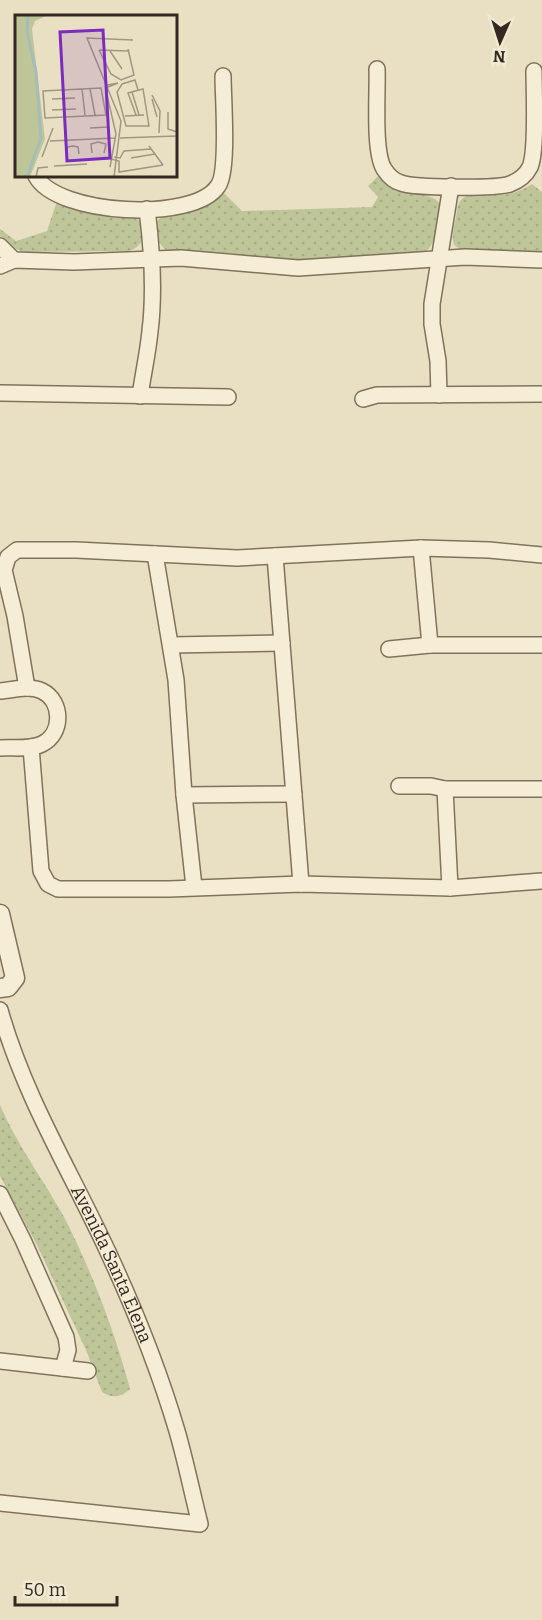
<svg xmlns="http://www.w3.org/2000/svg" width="542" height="1620" viewBox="0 0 542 1620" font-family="Bitter,serif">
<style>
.park{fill:url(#park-dots)}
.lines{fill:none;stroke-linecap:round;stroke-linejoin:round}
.minor-casing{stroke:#81725c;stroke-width:18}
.tertiary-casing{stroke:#81725c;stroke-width:21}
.minor{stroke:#f5edd6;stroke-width:15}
.tertiary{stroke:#f5edd6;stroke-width:18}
.labels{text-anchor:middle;stroke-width:6;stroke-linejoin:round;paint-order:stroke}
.street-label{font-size:18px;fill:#33291f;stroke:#f1ead2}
.inset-river{fill:none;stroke:#a5bcb7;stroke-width:3}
.inset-road{fill:none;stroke:#a09782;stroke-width:1.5}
.view{fill:#7b2cbf;fill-opacity:0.15;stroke:#7b2cbf;stroke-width:3}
.inset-edge{fill:none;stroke:#33291f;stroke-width:3}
</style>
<defs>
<pattern id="park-dots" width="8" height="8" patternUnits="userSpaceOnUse" patternTransform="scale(1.5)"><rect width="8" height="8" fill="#bec699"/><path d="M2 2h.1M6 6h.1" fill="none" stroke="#a4aa83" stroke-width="1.8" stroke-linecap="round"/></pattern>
</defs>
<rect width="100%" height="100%" fill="#e9e0c4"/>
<path class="park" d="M 380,174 C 395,183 407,191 424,195 C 430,197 436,198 440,204 C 440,219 438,245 423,253 L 285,263 L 166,250 C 158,243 156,237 154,226 C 163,210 182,213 198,208 C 209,206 216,200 224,193 L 242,211 L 372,207 L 378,197 L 368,186 Z
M 532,184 L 542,192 L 542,252 L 460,249 L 454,245 C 451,236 454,227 456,217 C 457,212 457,204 461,200 C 470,189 490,196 502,195 C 514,194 522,190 532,184 Z
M 57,201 L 135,216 C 147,227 146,247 129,251 L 24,252 L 16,249 L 0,236 L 0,229 L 16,241 L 47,231 Z
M 0,1105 C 17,1145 43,1179 64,1217 C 92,1272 114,1329 130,1389 C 122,1397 112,1399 102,1392 L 86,1350 L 37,1245 L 0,1176 Z"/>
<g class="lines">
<defs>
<g id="minor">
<path d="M 377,69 C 378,92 373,151 384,169 C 388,175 393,181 401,183 C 414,188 496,189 510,184 C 518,181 526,175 530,167 C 537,152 534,91 534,71"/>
<path d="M 36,176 C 56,215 194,223 218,186 C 229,171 223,98 223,76"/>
<path d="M 0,246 L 14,260"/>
<path d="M 0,266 L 14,260 L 74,262 L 181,258 L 298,268 L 465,257 L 542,260"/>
<path d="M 1,393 L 228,397"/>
<path d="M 439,395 L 438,361 L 432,324 L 432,304 L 451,186"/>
<path d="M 140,396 C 143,374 148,353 150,331 C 155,291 152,249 147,209"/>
<path d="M 363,399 L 377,395 L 542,394"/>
<path d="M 421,548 L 430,645"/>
<path d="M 155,554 L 176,680 L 184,795 L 194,887"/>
<path d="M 275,556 L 301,884"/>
<path d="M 171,645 L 282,643"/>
<path d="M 389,649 L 430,645 L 542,645"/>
<path d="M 27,688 L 15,616 L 4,570 L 8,557 L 17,550 L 76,550 L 237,558 L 421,548 L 489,550 L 542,555"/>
<path d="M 0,691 C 13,690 29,685 42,691 C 63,701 63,734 42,744 C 30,750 13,747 0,748"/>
<path d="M 31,747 L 41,871 L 48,884 L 58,889 L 169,889 L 301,884 L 450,888 L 542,881"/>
<path d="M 399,786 L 431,786 L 445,789 L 542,789"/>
<path d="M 445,789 L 450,888"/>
<path d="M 184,795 L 294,794"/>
<path id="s1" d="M 0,1010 C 24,1096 71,1172 108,1252 C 135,1310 159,1370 177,1431 C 186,1462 192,1493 200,1524 L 0,1503"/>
<path d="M 0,1194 L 23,1240 L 66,1337 L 68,1350 L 63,1368"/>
<path d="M 0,1361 L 88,1371"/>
</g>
<path id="tertiary" d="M 0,914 L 15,978 L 8,987 L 0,988"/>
</defs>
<use href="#minor" class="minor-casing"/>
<use href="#tertiary" class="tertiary-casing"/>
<use href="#minor" class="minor"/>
<use href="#tertiary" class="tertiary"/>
</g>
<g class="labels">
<g class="street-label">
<text dy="6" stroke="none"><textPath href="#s1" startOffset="278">Avenida Santa Elena</textPath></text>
</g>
</g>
<g transform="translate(15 15)">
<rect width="162" height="162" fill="#e9e0c4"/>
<path d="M 0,0 L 33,0 L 20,6 L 17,14 L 30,124 L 15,162 L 0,162 Z" fill="#bec699"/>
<path class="inset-river" d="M 12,162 L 26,123 L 21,57 L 12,17 L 13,0"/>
<path class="inset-road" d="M 84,35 L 96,59 L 106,65 L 119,60 L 113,34M 84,35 L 113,36M 95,36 L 107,54M 92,70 L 103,68 L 93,72M 86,73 L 91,100 L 30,103 L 28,76 ZM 67,74 L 70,100M 75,74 L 80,100M 117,77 L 124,100M 92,80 L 101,119 L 95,152M 137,80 L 145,96 L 144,118M 37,84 L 60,83M 137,84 L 142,102M 37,95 L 61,94M 153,97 L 153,114 L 162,117M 121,100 L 113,78 L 128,74 L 134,111 L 111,111 L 102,77 L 107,69 L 120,65 L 123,75M 110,101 L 129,100M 75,113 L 93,112M 105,123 L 162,121M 35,126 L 100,123M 134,131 L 148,150M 77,138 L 76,129 L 83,127 L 91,129 L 89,138M 52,140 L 52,132 L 58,131 L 63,132 L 64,139M 27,142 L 38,113M 99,142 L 105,143 L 109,136 L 136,134M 116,143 L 140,139M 96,144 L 104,146 L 104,157 L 148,150M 39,151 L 72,149M 21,162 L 23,153 L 33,152M 99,162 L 106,106 L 72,23 L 118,25M 128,162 L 147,162"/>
<path class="view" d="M 88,15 L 95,143 L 52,146 L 45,17 Z"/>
<rect width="162" height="162" class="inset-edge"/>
</g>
<g transform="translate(500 42) rotate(183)" stroke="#f1ead2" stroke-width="4.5" paint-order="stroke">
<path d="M0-4.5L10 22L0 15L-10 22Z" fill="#33291f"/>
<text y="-9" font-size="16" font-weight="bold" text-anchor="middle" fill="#33291f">N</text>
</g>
<path d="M15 1596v9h102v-9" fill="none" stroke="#33291f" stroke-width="3"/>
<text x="24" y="1596" font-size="18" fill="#33291f" stroke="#f1ead2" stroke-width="4.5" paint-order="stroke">50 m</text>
</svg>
